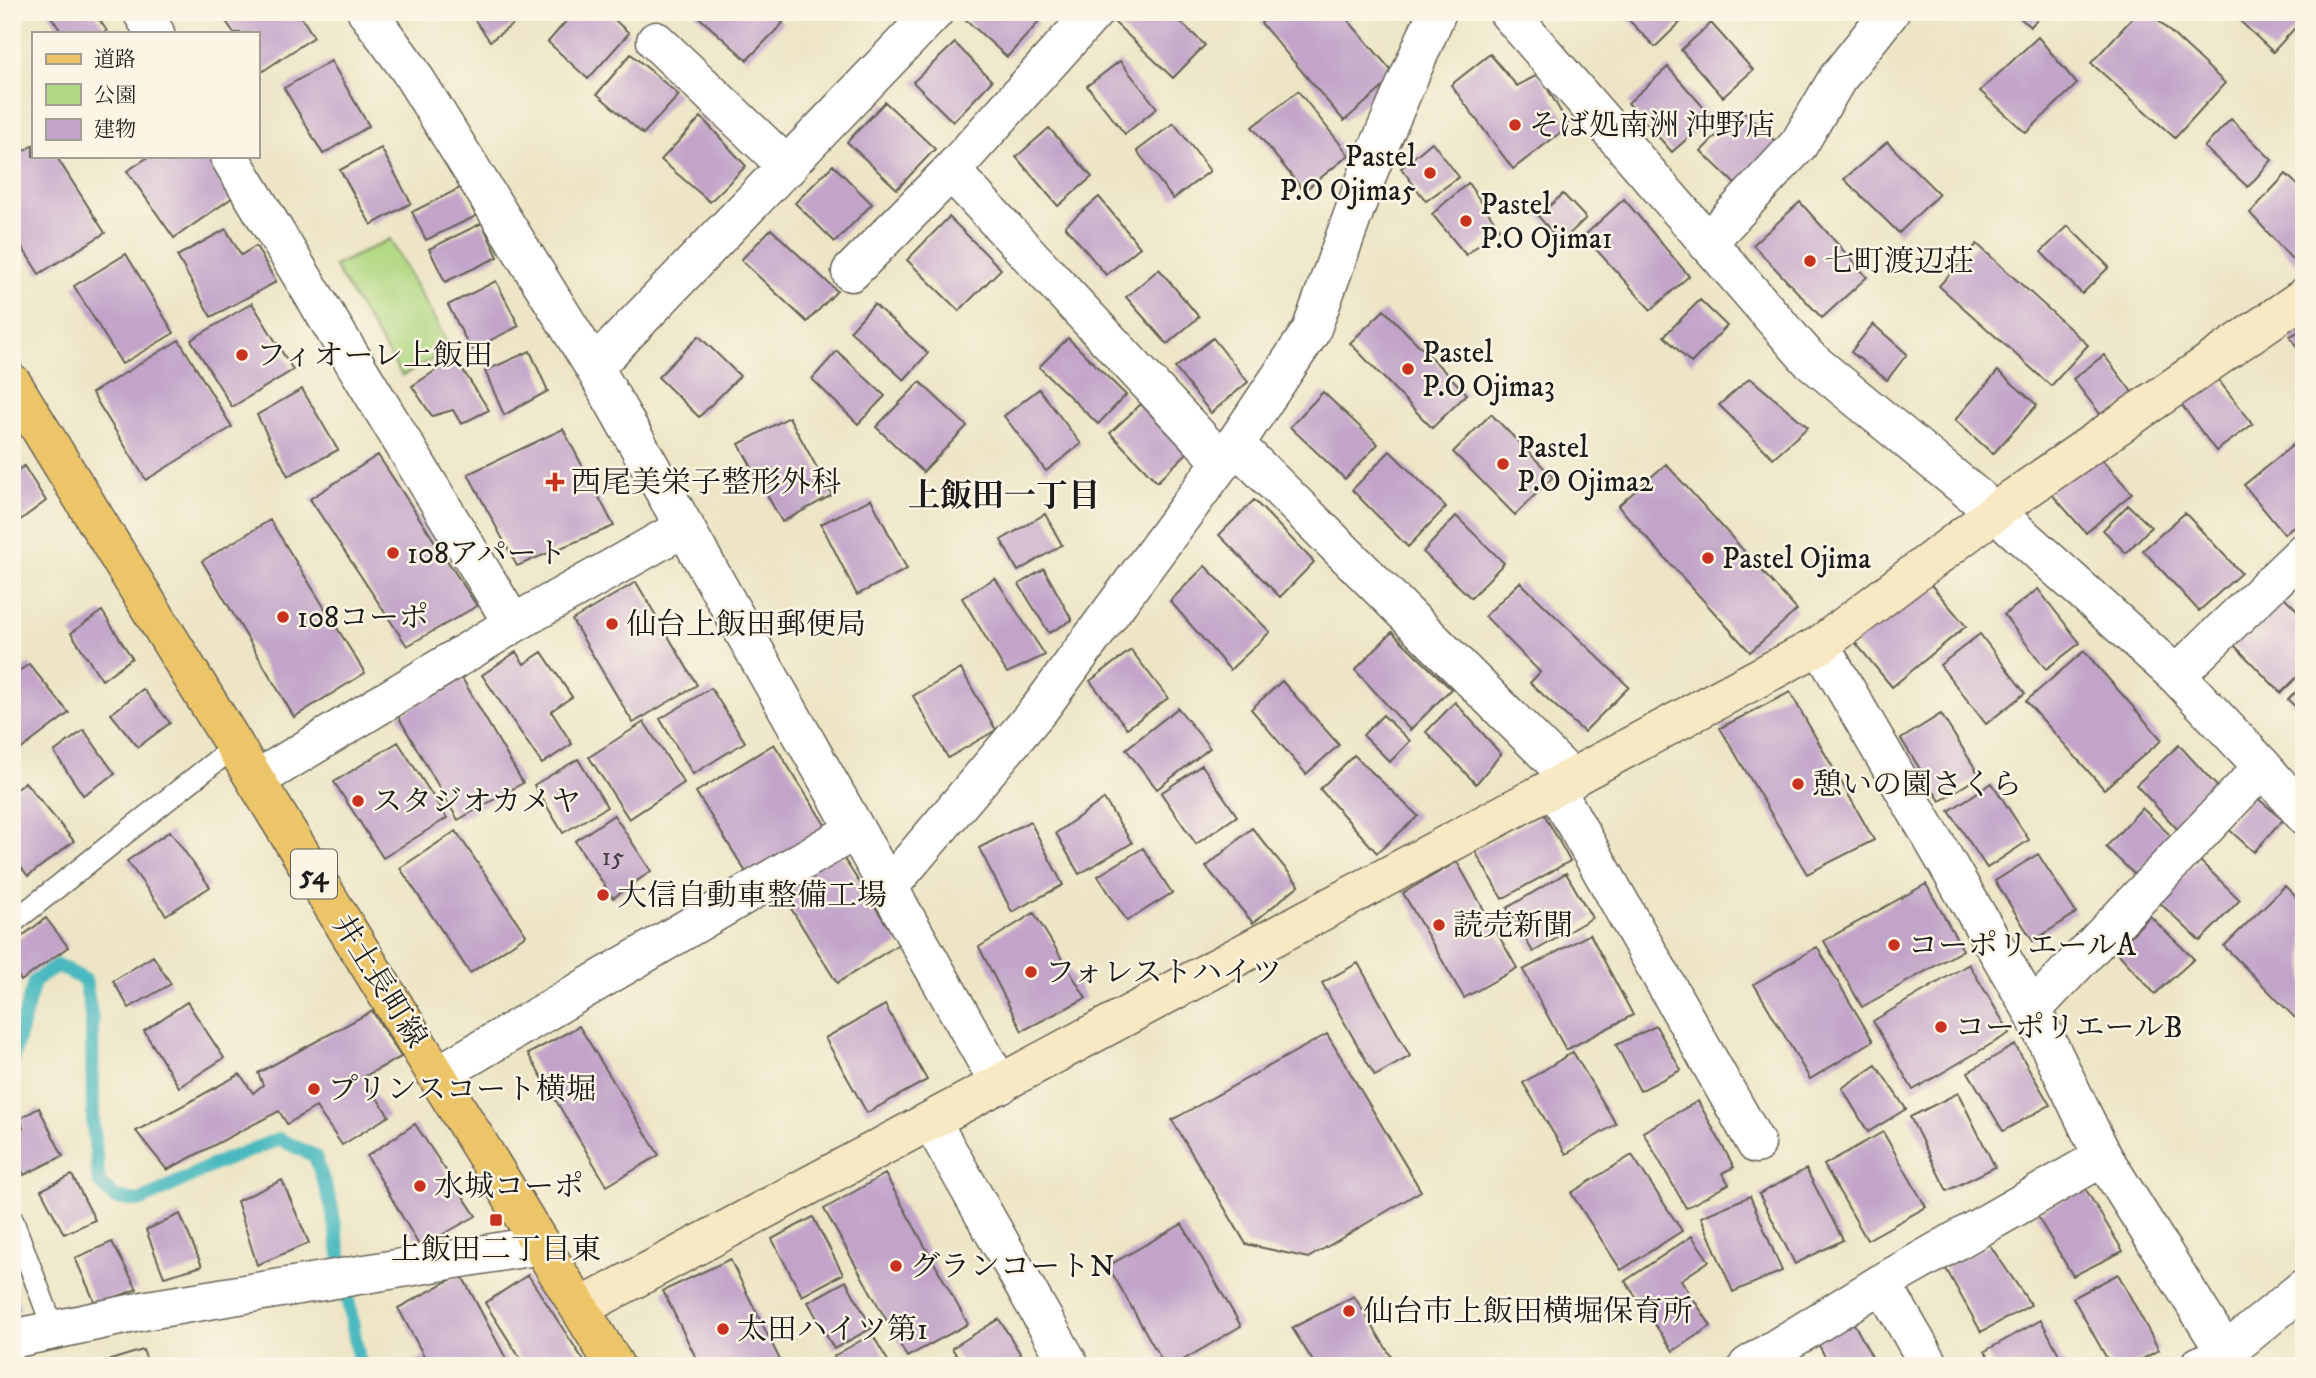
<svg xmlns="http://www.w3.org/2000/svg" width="2316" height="1378" viewBox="0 0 2316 1378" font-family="'IM FELL DW Pica','Noto Serif JP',serif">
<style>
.green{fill:#b1d883;stroke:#667a50;stroke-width:2}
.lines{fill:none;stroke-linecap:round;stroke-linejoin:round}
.stream{stroke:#49b9bf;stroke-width:14}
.building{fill:#c2a4c9}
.lane-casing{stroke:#656257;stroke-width:24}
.street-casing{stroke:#656257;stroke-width:41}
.secondary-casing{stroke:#656257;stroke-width:41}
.primary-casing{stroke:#656257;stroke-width:41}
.lane{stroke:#fff;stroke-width:21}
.street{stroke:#fff;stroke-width:38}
.secondary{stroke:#f8e8c3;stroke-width:38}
.primary{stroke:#edc569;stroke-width:38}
.poi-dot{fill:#c8321e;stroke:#fcf5e5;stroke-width:2.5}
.labels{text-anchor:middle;stroke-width:5;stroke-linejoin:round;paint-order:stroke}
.number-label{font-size:26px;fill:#463e47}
.shield{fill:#fcf5e5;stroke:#5f5d58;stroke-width:2}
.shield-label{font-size:28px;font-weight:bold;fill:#1c1c1c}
.poi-label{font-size:30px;fill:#1c1c1c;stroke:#fcf5e5;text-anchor:start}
.street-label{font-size:30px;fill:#1c1c1c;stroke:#fcf5e5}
.neighbourhood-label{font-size:32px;font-weight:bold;fill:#1c1c1c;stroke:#fcf5e5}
</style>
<rect width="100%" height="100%" fill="#fcf5e5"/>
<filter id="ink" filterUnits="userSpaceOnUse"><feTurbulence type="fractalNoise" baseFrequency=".0143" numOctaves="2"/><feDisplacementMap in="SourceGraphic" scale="14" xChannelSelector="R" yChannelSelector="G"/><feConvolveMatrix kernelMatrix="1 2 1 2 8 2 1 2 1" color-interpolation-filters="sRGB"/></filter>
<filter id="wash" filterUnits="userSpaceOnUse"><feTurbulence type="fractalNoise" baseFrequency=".00686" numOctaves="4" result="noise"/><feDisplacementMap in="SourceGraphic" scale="28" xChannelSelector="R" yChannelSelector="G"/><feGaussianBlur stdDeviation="1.57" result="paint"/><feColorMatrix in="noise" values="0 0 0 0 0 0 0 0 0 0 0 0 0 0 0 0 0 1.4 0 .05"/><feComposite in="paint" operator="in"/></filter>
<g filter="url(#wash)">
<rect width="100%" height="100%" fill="#ede5c5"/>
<path class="green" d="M 390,239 L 451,349 L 402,376 L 334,266 Z"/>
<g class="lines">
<path class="stream" d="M 12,1061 L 34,982 L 57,965 L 85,980 L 92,1019 L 93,1124 L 99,1182 L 115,1198 L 140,1201 L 215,1164 L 279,1139 L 315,1156 L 331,1204 L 360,1366"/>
</g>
<g id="blocks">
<path class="building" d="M 48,12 L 94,12 L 107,31 L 103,33 L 62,33 Z
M 223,12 L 298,12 L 314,37 L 260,73 L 257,69 L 257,33 L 234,33 L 221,14 Z
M 469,12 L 530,12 L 490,41 Z
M 574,12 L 606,12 L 629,33 L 588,79 L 548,42 Z
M 693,12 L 771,12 L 783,23 L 747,60 Z
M 972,12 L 1028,12 L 1038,23 L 1007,57 L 965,19 Z
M 1121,12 L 1170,12 L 1205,45 L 1173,78 L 1113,21 Z
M 1273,12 L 1341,12 L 1396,76 L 1344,121 L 1261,23 Z
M 1621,12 L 1688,12 L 1689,14 L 1655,47 Z
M 2014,12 L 2045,12 L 2030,27 Z
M 2138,12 L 2149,12 L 2225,83 L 2175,138 L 2091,63 Z
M 2248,12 L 2304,12 L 2304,18 L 2273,52 L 2240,21 Z
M 1711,23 L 1753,70 L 1723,97 L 1681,50 Z
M 2038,37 L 2077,84 L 2026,133 L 1980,91 Z
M 955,43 L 992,81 L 953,122 L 913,82 Z
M 631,54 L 679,95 L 643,134 L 597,94 Z
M 1490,54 L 1517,86 L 1539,74 L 1569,126 L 1513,169 L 1451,85 Z
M 331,61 L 369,126 L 323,154 L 284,88 Z
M 1120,61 L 1157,108 L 1125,134 L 1087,86 Z
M 1668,67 L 1712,117 L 1672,152 L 1628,103 Z
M 1298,91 L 1349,155 L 1304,191 L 1252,127 Z
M 885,102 L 935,149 L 897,189 L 847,142 Z
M 1742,110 L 1778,144 L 1737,186 L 1701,151 Z
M 701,117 L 746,166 L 710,202 L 661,160 Z
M 2231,119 L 2272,160 L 2248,187 L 2204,147 Z
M 1174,123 L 1210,171 L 1173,199 L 1137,151 Z
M 1049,128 L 1092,177 L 1058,206 L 1016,157 Z
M 1432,142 L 1459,177 L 1426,201 L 1401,168 Z
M 1887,142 L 1939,194 L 1899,233 L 1844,179 Z
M 33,145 L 33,156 L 56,156 L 105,233 L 39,274 L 12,231 L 12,159 Z
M 381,148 L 411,203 L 371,225 L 340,170 Z
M 150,156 L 213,156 L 239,193 L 174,238 L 127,171 Z
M 833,165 L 872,204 L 835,242 L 795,203 Z
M 2286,174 L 2304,191 L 2304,265 L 2300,268 L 2250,213 Z
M 1468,183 L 1499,228 L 1466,255 L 1432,214 Z
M 462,187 L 476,216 L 426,240 L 412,212 Z
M 1563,194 L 1586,218 L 1561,242 L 1538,216 Z
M 1099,197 L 1140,247 L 1106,275 L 1065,226 Z
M 1624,199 L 1689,276 L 1651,310 L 1584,236 Z
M 1800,202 L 1867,277 L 1822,318 L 1753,245 Z
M 949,217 L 1001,269 L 959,311 L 907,260 Z
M 482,223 L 498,257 L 445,282 L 429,249 Z
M 2068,226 L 2109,267 L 2082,294 L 2041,252 Z
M 226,229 L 241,255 L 256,246 L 276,282 L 211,317 L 177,256 Z
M 771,229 L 837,291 L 807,322 L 741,260 Z
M 1977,244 L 2088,345 L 2051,386 L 1939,286 Z
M 126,254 L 174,333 L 122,364 L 74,286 Z
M 1159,269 L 1199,317 L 1167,344 L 1126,297 Z
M 496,281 L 519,326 L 471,350 L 448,305 Z
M 1700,300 L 1727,326 L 1691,363 L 1664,336 Z
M 252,303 L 293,370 L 232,407 L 191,340 Z
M 874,304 L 928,353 L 904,380 L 850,331 Z
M 1384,310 L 1467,394 L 1432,428 L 1350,343 Z
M 1873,324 L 1907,354 L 1887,380 L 1851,352 Z
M 2304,329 L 2304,360 L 2290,336 Z
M 699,336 L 740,376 L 699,417 L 658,377 Z
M 1068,338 L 1126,395 L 1098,424 L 1039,367 Z
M 1213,338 L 1248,382 L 1211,413 L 1175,368 Z
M 179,340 L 232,427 L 146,480 L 92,393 Z
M 530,351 L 548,391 L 504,415 L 485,371 Z
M 837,351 L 885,396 L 858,424 L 812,379 Z
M 2104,355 L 2135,396 L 2104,419 L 2073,379 Z
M 455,358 L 489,410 L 461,424 L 453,410 L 432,416 L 412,386 Z
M 1998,371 L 2037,405 L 1993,454 L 1955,420 Z
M 2216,377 L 2253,424 L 2216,451 L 2181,404 Z
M 1750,378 L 1808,427 L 1773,458 L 1719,405 Z
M 920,382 L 967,426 L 923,472 L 876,427 Z
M 302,389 L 338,450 L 288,476 L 257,415 Z
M 1039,389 L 1081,444 L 1046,471 L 1004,416 Z
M 1323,392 L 1378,444 L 1345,479 L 1290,427 Z
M 1141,404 L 1187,453 L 1157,482 L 1110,433 Z
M 1491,414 L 1553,477 L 1515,515 L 1453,452 Z
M 789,417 L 832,495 L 782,522 L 739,444 Z
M 563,429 L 614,526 L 517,566 L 468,474 Z
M 2304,436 L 2304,517 L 2284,534 L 2244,485 Z
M 1390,451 L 1446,507 L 1408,547 L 1352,490 Z
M 2095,452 L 2132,493 L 2086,533 L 2049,491 Z
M 378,455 L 477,606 L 407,646 L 310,499 Z
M 1666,464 L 1797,610 L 1750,652 L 1618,506 Z
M 24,466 L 46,501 L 12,526 L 12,474 Z
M 871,499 L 907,569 L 857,595 L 821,524 Z
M 1254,500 L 1314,562 L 1280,597 L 1219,535 Z
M 2128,505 L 2151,527 L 2126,553 L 2103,530 Z
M 2185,513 L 2241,573 L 2199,611 L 2143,550 Z
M 1045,514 L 1062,545 L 1018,571 L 1001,540 Z
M 1456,516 L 1504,563 L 1471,598 L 1423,552 Z
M 270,520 L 365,673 L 294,717 L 202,561 Z
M 1205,566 L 1270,632 L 1230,670 L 1170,601 Z
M 1044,569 L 1072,620 L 1049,633 L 1019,584 Z
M 995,578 L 1045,655 L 1007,673 L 962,598 Z
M 1926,579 L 1966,626 L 1892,687 L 1853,640 Z
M 636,582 L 697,685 L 633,723 L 572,620 Z
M 1520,582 L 1629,687 L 1584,732 L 1530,683 L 1540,672 L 1485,616 Z
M 2038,589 L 2080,643 L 2046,669 L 2004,615 Z
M 2282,595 L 2304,617 L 2304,670 L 2281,693 L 2232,643 Z
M 102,611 L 132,658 L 102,680 L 71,633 Z
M 1392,632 L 1451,689 L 1410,730 L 1355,670 Z
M 1980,634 L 2025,693 L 1986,724 L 1940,665 Z
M 1131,650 L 1168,698 L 1127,728 L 1090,681 Z
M 2084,651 L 2162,740 L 2104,789 L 2026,701 Z
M 516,652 L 524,664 L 542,652 L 572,697 L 551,711 L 572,744 L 542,764 L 482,675 Z
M 29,664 L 69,713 L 12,756 L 12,676 Z
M 961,669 L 996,730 L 948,758 L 913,696 Z
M 462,678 L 523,783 L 458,820 L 398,716 Z
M 1282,681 L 1339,745 L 1306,774 L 1251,709 Z
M 2304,683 L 2304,714 L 2288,700 Z
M 711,688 L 745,742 L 693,774 L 660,719 Z
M 143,689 L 170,723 L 138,747 L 111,714 Z
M 1790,692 L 1874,840 L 1807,874 L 1720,728 Z
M 1455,702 L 1501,754 L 1476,784 L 1426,732 Z
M 1178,708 L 1210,748 L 1157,789 L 1126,749 Z
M 1941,714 L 1980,776 L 1940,801 L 1901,739 Z
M 1383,715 L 1410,741 L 1390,762 L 1363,735 Z
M 644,722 L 684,783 L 629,819 L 589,757 Z
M 84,730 L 115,774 L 83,795 L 54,752 Z
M 398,742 L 447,818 L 383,858 L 334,782 Z
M 774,744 L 827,828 L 749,877 L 696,792 Z
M 2179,745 L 2224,794 L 2181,833 L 2136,785 Z
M 1354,755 L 1418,816 L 1377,853 L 1320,789 Z
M 578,759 L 607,807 L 563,833 L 534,785 Z
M 1202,765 L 1237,816 L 1196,844 L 1161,793 Z
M 25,782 L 74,841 L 28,876 L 12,856 L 12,793 Z
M 1992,783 L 2029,840 L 1987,868 L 1949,811 Z
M 2254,795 L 2283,820 L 2254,852 L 2226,827 Z
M 1104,799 L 1132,843 L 1079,874 L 1056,833 Z
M 2142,808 L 2172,837 L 2135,875 L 2106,847 Z
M 1544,814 L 1570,861 L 1502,899 L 1475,851 Z
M 614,815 L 651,871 L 613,898 L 575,841 Z
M 1030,821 L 1063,885 L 1012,912 L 979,848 Z
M 1252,828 L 1299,885 L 1253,923 L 1206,867 Z
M 170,831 L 210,887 L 166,915 L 127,861 Z
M 456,831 L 526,935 L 470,973 L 400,868 Z
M 1143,848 L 1172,893 L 1127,921 L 1098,876 Z
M 839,851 L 899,944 L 837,983 L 779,889 Z
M 2038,854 L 2076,913 L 2033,941 L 1995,881 Z
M 2199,860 L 2240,900 L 2200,941 L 2159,902 Z
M 1457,862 L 1517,968 L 1464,998 L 1403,893 Z
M 1566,873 L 1592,918 L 1533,952 L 1507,908 Z
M 1926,884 L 1963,950 L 1862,1007 L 1824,941 Z
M 2285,886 L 2304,905 L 2304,1027 L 2224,946 Z
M 1034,913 L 1086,998 L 1022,1031 L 979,947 Z
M 2150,916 L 2194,959 L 2155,994 L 2116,951 Z
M 46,918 L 68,947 L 21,981 L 12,965 L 12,944 Z
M 1590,934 L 1633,1015 L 1566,1050 L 1523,970 Z
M 1817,947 L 1873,1041 L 1810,1079 L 1754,984 Z
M 153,956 L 171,984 L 129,1008 L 113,981 Z
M 1358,963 L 1410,1056 L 1375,1076 L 1322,983 Z
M 1969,964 L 2010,1033 L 1913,1090 L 1873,1021 Z
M 187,1002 L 224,1058 L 179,1087 L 144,1031 Z
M 885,1005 L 927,1080 L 867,1113 L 825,1038 Z
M 372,1011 L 401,1057 L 363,1077 L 389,1116 L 342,1145 L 316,1107 L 287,1124 L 279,1111 L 167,1170 L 136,1131 L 240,1074 L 253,1093 L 263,1085 L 258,1073 Z
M 579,1026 L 659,1155 L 607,1186 L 528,1054 Z
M 1656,1026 L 1681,1070 L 1640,1091 L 1616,1045 Z
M 1327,1034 L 1421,1191 L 1308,1258 L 1246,1244 L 1172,1120 Z
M 2015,1045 L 2050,1105 L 2003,1131 L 1968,1072 Z
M 1573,1052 L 1616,1124 L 1566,1154 L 1523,1083 Z
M 1876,1065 L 1906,1109 L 1868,1132 L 1842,1088 Z
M 1958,1093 L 1995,1167 L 1947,1191 L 1910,1117 Z
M 1698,1101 L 1734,1167 L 1722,1173 L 1729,1184 L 1686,1208 L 1643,1132 Z
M 39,1108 L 63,1156 L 24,1175 L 12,1149 L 12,1132 L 23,1128 L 21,1118 Z
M 415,1124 L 476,1216 L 420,1247 L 367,1156 Z
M 1883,1132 L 1926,1207 L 1867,1240 L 1824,1165 Z
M 1632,1155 L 1682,1231 L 1621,1270 L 1571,1193 Z
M 1806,1169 L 1843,1240 L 1795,1264 L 1759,1194 Z
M 885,1174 L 968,1324 L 907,1357 L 824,1209 Z
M 72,1175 L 95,1220 L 64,1234 L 41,1190 Z
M 282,1180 L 309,1243 L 257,1265 L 237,1201 Z
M 2085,1188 L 2123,1251 L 2073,1276 L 2036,1214 Z
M 1750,1196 L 1782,1271 L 1733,1292 L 1701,1217 Z
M 180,1214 L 202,1266 L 164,1277 L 146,1230 Z
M 813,1217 L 843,1274 L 802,1296 L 772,1239 Z
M 1182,1224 L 1241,1326 L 1173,1366 L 1165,1366 L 1108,1266 Z
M 1692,1236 L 1709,1261 L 1681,1280 L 1711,1326 L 1673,1351 L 1625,1281 Z
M 112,1242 L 137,1289 L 96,1305 L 75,1258 Z
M 1989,1244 L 2031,1305 L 1981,1332 L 1945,1267 Z
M 730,1259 L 783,1366 L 700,1366 L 663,1291 Z
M 461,1274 L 510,1366 L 405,1366 L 424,1356 L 398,1308 Z
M 2118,1274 L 2159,1350 L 2130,1366 L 2111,1366 L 2073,1298 Z
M 528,1275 L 584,1361 L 577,1366 L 525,1366 L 485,1303 Z
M 12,1281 L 21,1310 L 12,1312 Z
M 846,1281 L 872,1328 L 834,1349 L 808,1302 Z
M 1354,1296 L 1397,1366 L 1316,1366 L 1292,1328 Z
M 999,1319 L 1028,1366 L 963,1366 L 952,1348 Z
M 1852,1320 L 1877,1366 L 1830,1366 L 1815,1338 Z
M 2041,1320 L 2065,1366 L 1994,1366 L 1985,1351 Z
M 872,1334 L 891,1366 L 840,1366 L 834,1356 Z
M 143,1350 L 149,1366 L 105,1366 L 104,1362 Z
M 1801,1356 L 1806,1366 L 1783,1366 Z"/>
</g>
</g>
<g filter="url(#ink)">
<use href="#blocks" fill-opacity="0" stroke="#656257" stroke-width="2"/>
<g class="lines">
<defs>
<path id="lane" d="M 12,923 L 235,746
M 12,1219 L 54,1330"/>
<path id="street" d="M 142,12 L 155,33
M 367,12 L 409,69 L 594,367 L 1000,1085
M 1508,12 L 1808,358 L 1995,512 L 2176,675 L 2263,767 L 2304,815
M 656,41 L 788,167
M 229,156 L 513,624
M 951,171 L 1222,462
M 1707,243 L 1799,144 L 1837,79 L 1890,12
M 851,272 L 951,171 L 1094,12
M 594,367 L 934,12
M 1235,444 L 1572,779
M 1820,645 L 2032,1010 L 2103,1157 L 2234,1366
M 2176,675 L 2304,552
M 256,780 L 513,624 L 685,527
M 1555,788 L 1756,1144
M 888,888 L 1041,707 L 1235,444 L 1311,331 L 1371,165 L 1437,12
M 2032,1010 L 2263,767
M 438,1075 L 855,830
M 931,1121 L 1070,1366
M 1882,1283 L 1930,1366
M 12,1339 L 148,1310 L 541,1245
M 1748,1366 L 1882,1283 L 2103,1157
M 2199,1366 L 2226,1352 L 2304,1288"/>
<path id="secondary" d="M 580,1308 L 1820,645 L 2015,497 L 2304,297"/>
<path id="primary" d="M 12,383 L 615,1366"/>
</defs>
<use href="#lane" class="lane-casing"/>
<use href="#street" class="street-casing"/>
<use href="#secondary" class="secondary-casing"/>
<use href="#primary" class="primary-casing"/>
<use href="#lane" class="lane"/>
<use href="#street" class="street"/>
<use href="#secondary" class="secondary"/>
<use href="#primary" class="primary"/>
</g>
</g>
<g class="poi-dot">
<circle cx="1515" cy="125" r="7"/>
<circle cx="1430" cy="173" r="7"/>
<circle cx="1466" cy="221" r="7"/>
<circle cx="1810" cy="261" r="7"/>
<circle cx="242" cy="355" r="7"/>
<circle cx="1408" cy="369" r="7"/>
<circle cx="1503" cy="464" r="7"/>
<path d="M551.5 471.5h7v7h7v7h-7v7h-7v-7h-7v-7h7z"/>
<circle cx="393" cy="553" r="7"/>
<circle cx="1708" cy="558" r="7"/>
<circle cx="283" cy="617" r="7"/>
<circle cx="612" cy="624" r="7"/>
<circle cx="1798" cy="784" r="7"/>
<circle cx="358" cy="801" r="7"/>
<circle cx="603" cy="895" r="7"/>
<circle cx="1439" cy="925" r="7"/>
<circle cx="1894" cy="945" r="7"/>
<circle cx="1031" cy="972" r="7"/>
<circle cx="1941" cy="1027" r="7"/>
<circle cx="314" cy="1089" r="7"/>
<circle cx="420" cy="1186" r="7"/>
<rect x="489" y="1213" width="14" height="14" rx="3.5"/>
<circle cx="896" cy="1266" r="7"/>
<circle cx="1349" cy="1311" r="7"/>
<circle cx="723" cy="1329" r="7"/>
</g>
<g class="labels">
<g class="number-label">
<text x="613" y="865">15</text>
</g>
<rect class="shield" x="291" y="849.5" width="46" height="49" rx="5"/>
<g class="shield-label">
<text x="314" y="884">54</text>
</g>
<g class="poi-label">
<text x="1529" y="135">そば処南洲 沖野店</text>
<text x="1416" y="166" text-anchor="end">Pastel<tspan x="1416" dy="34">P.O Ojima5</tspan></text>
<text x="1480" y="214">Pastel<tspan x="1480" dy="34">P.O Ojima1</tspan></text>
<text x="1824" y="271">七町渡辺荘</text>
<text x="1422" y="362">Pastel<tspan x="1422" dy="34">P.O Ojima3</tspan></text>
<text x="256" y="365">フィオーレ上飯田</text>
<text x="1517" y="457">Pastel<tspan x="1517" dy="34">P.O Ojima2</tspan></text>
<text x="571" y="492">西尾美栄子整形外科</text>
<text x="407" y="563">108アパート</text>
<text x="1722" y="568">Pastel Ojima</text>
<text x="297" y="627">108コーポ</text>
<text x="626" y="634">仙台上飯田郵便局</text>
<text x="1812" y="794">憩いの園さくら</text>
<text x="372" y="811">スタジオカメヤ</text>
<text x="617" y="905">大信自動車整備工場</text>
<text x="1453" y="935">読売新聞</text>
<text x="1908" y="955">コーポリエールA</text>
<text x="1045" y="982">フォレストハイツ</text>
<text x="1955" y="1037">コーポリエールB</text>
<text x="328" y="1099">プリンスコート横堀</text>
<text x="434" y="1196">水城コーポ</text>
<text x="496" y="1259" text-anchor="middle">上飯田二丁目東</text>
<text x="910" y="1276">グランコートN</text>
<text x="1363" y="1321">仙台市上飯田横堀保育所</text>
<text x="737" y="1339">太田ハイツ第1</text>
</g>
<g class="street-label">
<text transform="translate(380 981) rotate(58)" y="10">井土長町線</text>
</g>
<g class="neighbourhood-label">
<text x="1004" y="506">上飯田一丁目</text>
</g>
</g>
<rect width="2316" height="1378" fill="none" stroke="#fcf5e5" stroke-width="42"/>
<rect x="32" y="32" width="228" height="126" fill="#fcf5e5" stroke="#a29e95" stroke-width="2"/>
<rect x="46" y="54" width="35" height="10" fill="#edc569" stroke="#a29e95" stroke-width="2"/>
<text x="94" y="66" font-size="21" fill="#1c1c1c">道路</text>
<rect x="46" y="84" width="35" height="21" fill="#b1d883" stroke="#a29e95" stroke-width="2"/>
<text x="94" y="102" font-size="21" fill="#1c1c1c">公園</text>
<rect x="46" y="119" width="35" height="21" fill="#c2a4c9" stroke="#a29e95" stroke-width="2"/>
<text x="94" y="136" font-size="21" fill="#1c1c1c">建物</text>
</svg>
